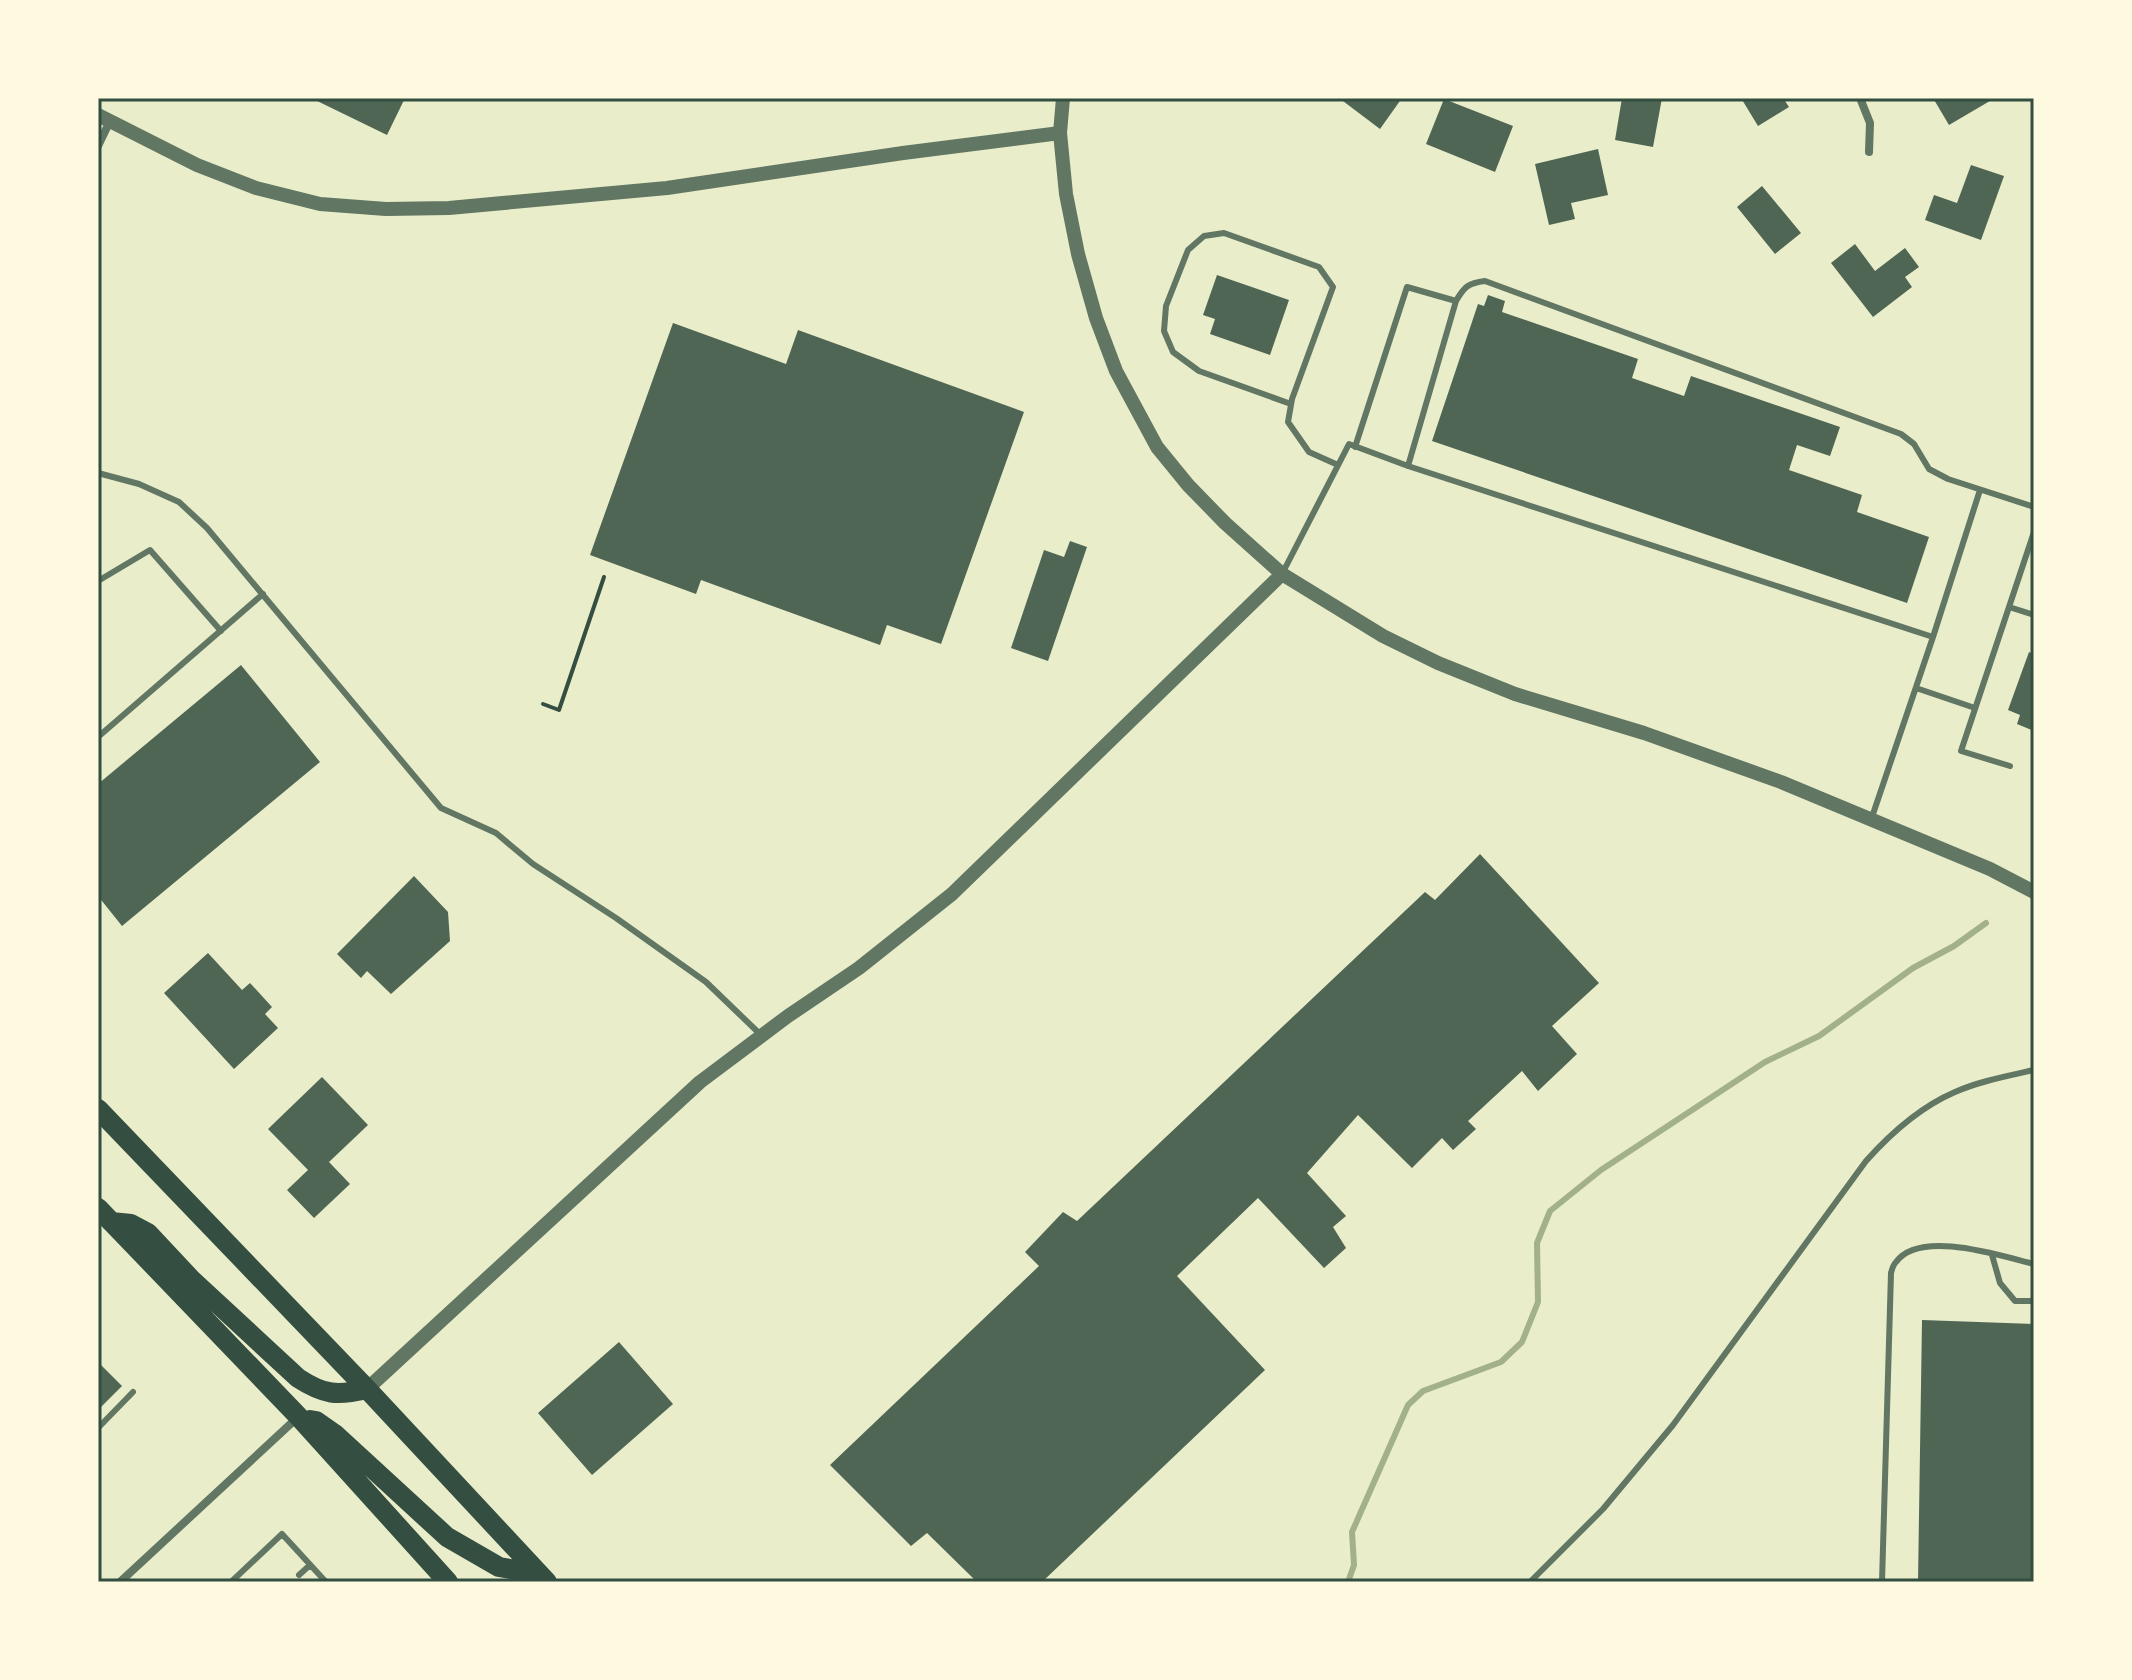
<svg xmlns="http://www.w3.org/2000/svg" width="2132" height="1680" viewBox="0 0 2132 1680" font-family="'Sofia Sans Condensed',sans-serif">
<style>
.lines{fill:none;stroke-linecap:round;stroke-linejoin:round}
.stream{stroke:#a3b18a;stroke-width:6}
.building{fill:#4f6655}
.path{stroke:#344e41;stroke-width:4}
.service{stroke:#617663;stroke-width:6}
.minor{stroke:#617663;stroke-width:8}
.tertiary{stroke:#617663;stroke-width:14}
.trunk{stroke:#344e41;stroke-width:20}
.neatline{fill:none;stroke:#344e41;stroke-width:3}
</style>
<rect width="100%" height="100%" fill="#e9edc9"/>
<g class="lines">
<path class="stream" d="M 1348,1582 L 1354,1565 L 1352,1532 L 1408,1405 L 1423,1391 L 1501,1362 L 1522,1342 L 1538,1302 L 1537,1243 L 1550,1211 L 1601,1170 L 1765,1062 L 1819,1036 L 1913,968 L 1954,946 L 1986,923"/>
</g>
<path class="building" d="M 311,98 L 405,98 L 387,135 Z
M 1339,98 L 1402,98 L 1380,129 Z
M 1622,98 L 1662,98 L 1653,147 L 1615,140 Z
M 1741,98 L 1783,98 L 1789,107 L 1758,126 Z
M 1933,98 L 1995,98 L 1949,125 Z
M 1444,99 L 1513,126 L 1495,172 L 1426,144 Z
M 1598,149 L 1608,195 L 1571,203 L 1575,219 L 1549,225 L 1535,164 Z
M 1971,165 L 2004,176 L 1981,240 L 1925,220 L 1934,195 L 1957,203 Z
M 1762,186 L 1801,233 L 1775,254 L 1737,207 Z
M 1855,244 L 1875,271 L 1905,248 L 1919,267 L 1905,277 L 1912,287 L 1873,317 L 1831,263 Z
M 1217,275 L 1289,300 L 1270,355 L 1210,334 L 1215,319 L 1203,315 Z
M 1488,295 L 1505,301 L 1502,312 L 1638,359 L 1632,378 L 1684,396 L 1691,376 L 1840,427 L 1830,456 L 1797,445 L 1789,470 L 1862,495 L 1857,512 L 1929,537 L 1907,603 L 1432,441 L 1478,304 L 1484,306 Z
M 673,323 L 786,364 L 798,330 L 1024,412 L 941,644 L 887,625 L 880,645 L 701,580 L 696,594 L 590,555 Z
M 1070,541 L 1087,547 L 1048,661 L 1011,648 L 1044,550 L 1064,557 Z
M 2029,652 L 2034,654 L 2034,731 L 2017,724 L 2020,715 L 2008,710 Z
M 241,665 L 320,762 L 122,926 L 98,896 L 98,784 Z
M 1480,854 L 1599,983 L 1552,1026 L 1577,1054 L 1538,1091 L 1522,1071 L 1468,1121 L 1476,1129 L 1453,1150 L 1442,1138 L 1412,1168 L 1358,1115 L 1307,1173 L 1346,1216 L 1333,1227 L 1346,1248 L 1324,1268 L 1258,1198 L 1177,1276 L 1265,1370 L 1042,1582 L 977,1582 L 927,1533 L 911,1546 L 830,1465 L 1039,1266 L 1025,1252 L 1063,1212 L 1077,1221 L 1425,892 L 1435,900 Z
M 414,876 L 448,912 L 450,941 L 391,994 L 367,971 L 361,978 L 337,954 Z
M 208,953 L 242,990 L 250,983 L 272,1007 L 265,1014 L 278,1028 L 234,1069 L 164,993 Z
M 322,1077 L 368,1125 L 329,1162 L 350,1184 L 314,1218 L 287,1190 L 308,1170 L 268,1129 Z
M 1922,1320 L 2034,1324 L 2034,1582 L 1918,1582 Z
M 619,1342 L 673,1404 L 592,1475 L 538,1413 Z
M 98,1362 L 122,1386 L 98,1410 Z"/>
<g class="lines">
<path class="path" d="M 543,704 L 559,710 L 604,577"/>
<path class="service" d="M 1456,301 C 1464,287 1468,283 1485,281 L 1901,434 L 1914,444 L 1929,469 L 1948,479 L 2034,507
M 1291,404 L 1199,371 L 1173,352 L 1164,331 L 1166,306 L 1188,250 L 1204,236 L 1224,233 L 1319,267 L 1333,287 L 1292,399 L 1288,422 L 1309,452 L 1338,465
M 1355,447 L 1407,287 L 1456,301 L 1408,466
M 98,473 L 139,484 L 179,502 L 207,528 L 441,808 L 496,833 L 533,864 L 616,918 L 706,982 L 761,1035
M 1282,574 L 1349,444 L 1408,466 L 1933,637 L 1872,817
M 98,581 L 150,550 L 221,631
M 2009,607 L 2034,615
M 1933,637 L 1980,490
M 1916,688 L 1975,708
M 98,737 L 263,594
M 2010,766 L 1961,751 L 2034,532
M 1992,1255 L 2000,1283 L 2015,1301 L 2034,1301
M 98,1428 L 133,1392
M 299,1575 L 310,1565
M 231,1582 L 282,1534 L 326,1582
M 1530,1582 L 1603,1509 L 1673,1425 L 1866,1161 C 1891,1133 1920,1107 1955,1092 C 1980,1081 2008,1076 2034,1070
M 1882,1582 L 1891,1273 C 1892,1269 1893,1265 1896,1262 C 1920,1229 2001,1256 2034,1264"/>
<path class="minor" d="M 1860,98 L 1870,123 L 1869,152
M 98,146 L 110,121
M 120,1582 L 298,1417"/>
<path class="tertiary" d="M 1063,98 L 1060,133 L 1066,194 L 1078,254 L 1096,318 L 1116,371 L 1157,447 L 1188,485 L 1225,523 L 1282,574 L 1383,636 L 1438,663 L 1515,694 L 1644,733 L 1781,782 L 1990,869 L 2034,892
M 98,115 L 197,165 L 256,188 L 320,204 L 386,209 L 449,208 L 667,188 L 903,153 L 1060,133
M 367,1389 L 700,1082 L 788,1016 L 859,968 L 952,894 L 1282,574"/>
<path class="trunk" d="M 98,1109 L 367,1389 L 547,1582
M 98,1208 L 298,1416 L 448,1582
M 111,1222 L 131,1224 L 148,1233 L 191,1279 L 298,1378 C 324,1395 337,1396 367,1389
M 310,1420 L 316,1421 L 336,1435 L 447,1537 L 499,1567 L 539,1574"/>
</g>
<rect width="2132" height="1680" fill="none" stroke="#fefae0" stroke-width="200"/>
<rect x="100" y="100" width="1932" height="1480" class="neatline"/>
</svg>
